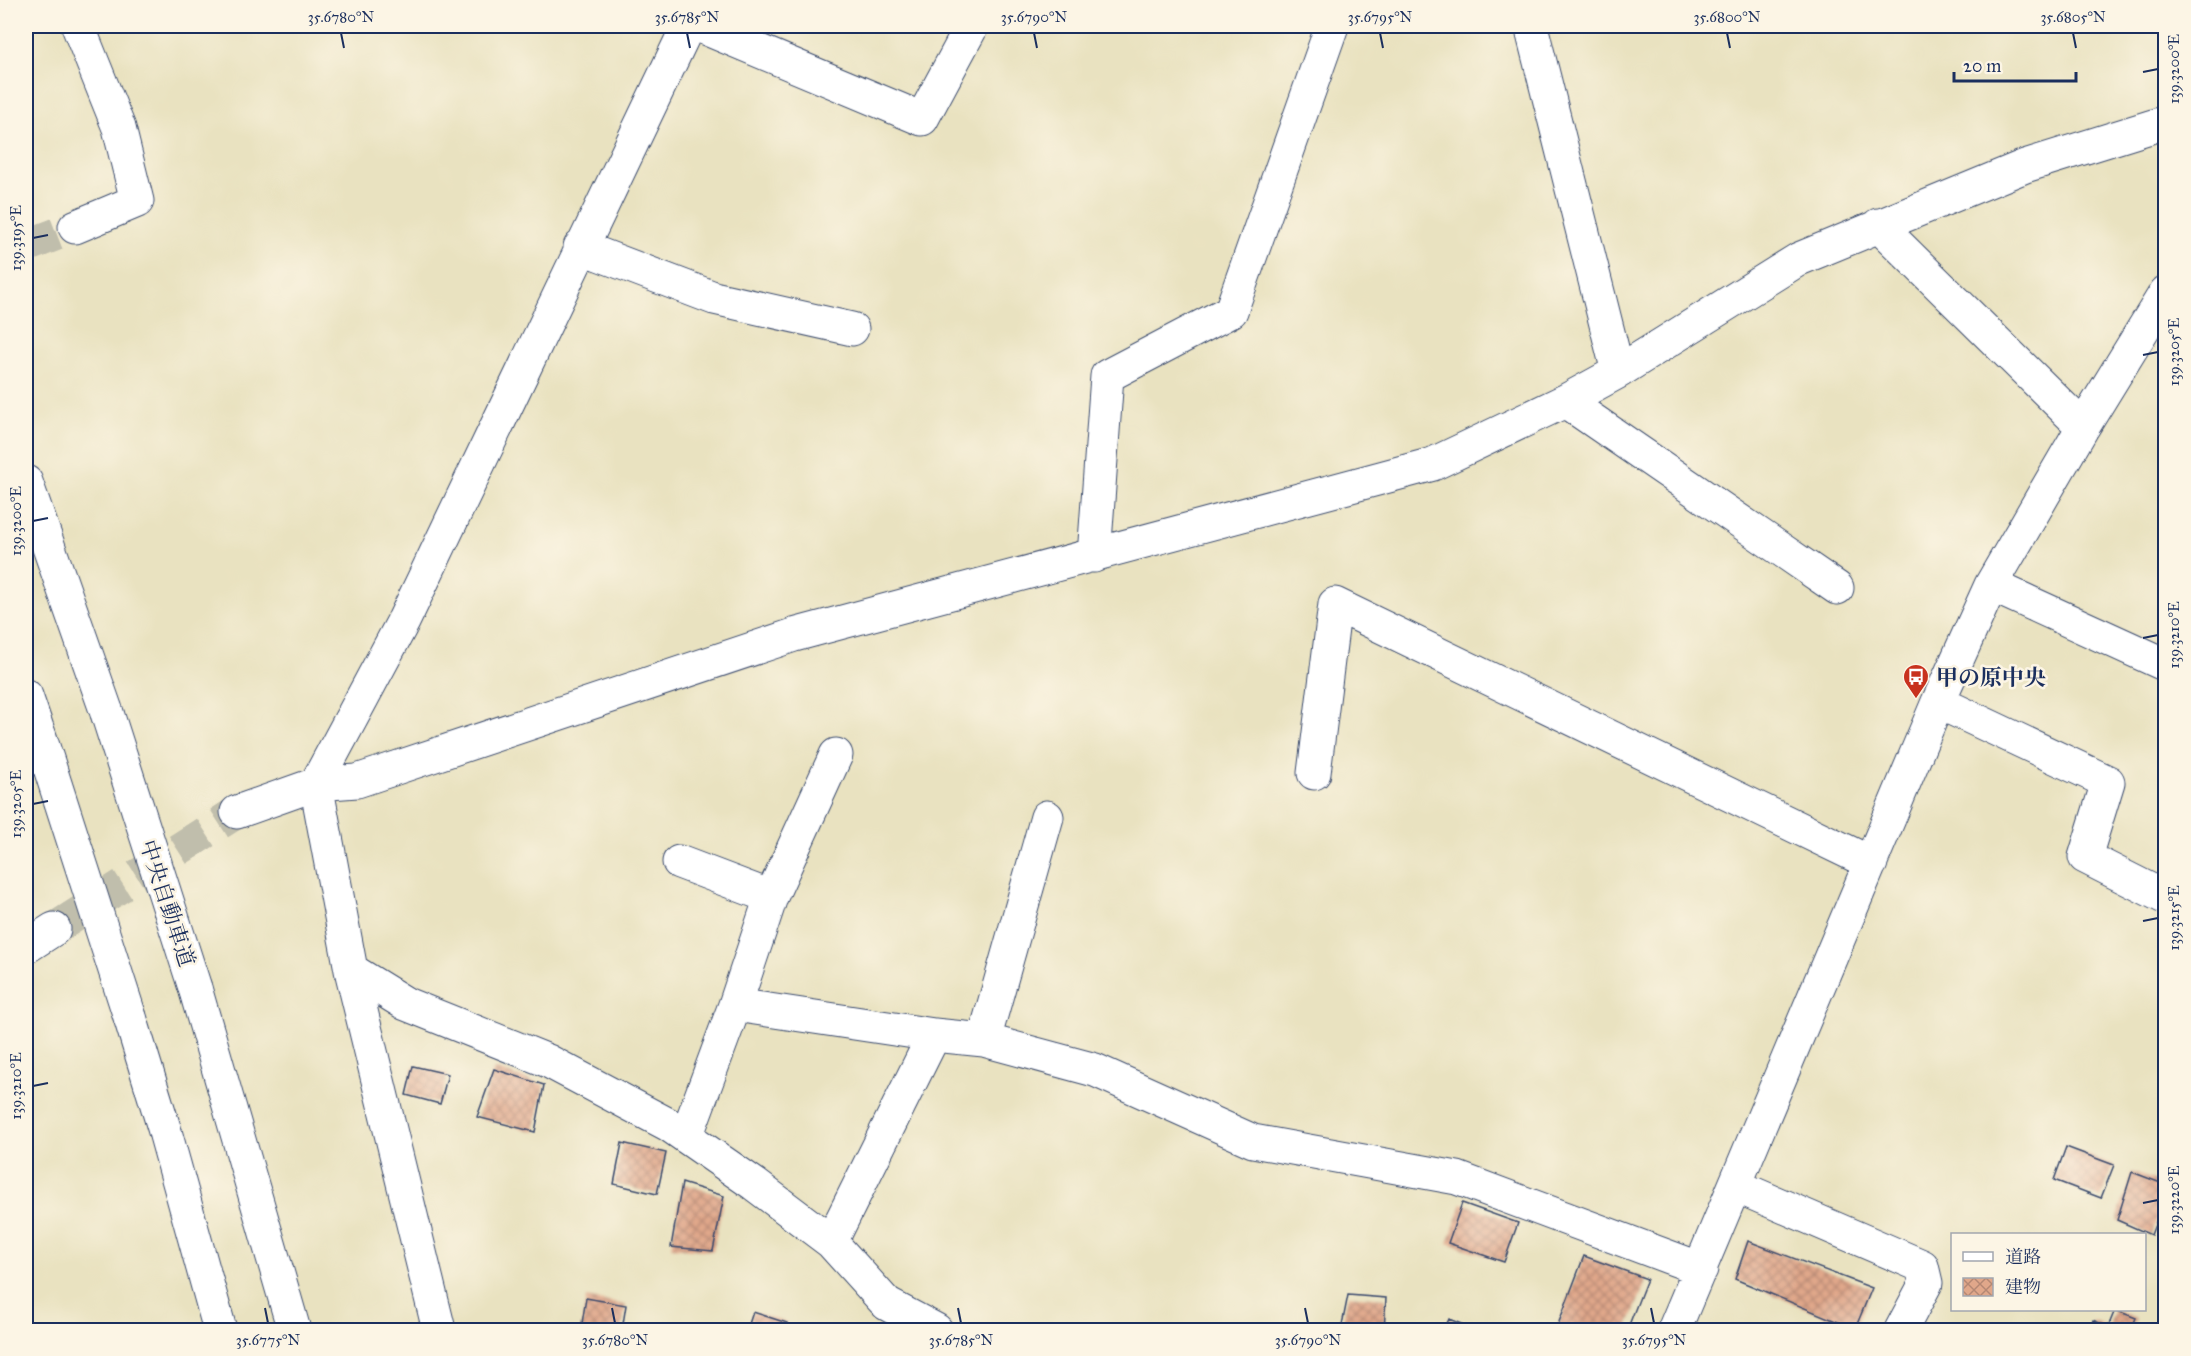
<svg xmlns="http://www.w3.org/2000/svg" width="2191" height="1356" viewBox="0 0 2191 1356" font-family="'IM FELL Great Primer','Noto Serif JP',serif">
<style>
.building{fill:url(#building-cross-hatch)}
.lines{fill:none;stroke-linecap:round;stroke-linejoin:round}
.street-tunnel{stroke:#c0beac;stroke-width:33;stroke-dasharray:33 16;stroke-linecap:butt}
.street-casing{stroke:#3a4a6d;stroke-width:35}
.highway-casing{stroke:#3a4a6d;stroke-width:35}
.street{stroke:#fff;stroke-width:33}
.highway{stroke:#fff;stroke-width:33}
.highway-bridge-casing{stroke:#3a4a6d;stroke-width:35;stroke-linecap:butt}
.highway-bridge{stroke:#fff;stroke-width:33}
.ticks{fill:none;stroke:#1b2f5e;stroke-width:2}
.labels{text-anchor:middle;stroke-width:5;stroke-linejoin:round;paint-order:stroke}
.poi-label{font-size:22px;font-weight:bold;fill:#1b2f5e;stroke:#fcf5e5;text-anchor:start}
.street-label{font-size:22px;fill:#1b2f5e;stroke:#fcf5e5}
.neatline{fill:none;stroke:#1b2f5e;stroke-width:2}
.ticks-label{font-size:15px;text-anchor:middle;fill:#1b2f5e}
</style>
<defs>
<pattern id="building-cross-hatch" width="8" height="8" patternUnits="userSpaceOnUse" patternTransform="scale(1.5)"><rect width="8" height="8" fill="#e0a78a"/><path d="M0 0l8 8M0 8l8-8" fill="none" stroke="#b58874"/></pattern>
</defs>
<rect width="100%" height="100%" fill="#fcf5e5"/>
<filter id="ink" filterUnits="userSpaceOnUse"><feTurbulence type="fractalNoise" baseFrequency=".0167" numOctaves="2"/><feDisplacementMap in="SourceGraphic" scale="12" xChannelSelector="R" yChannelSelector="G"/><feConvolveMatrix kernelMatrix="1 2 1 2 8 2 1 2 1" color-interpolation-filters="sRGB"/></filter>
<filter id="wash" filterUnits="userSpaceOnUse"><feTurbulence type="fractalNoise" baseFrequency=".008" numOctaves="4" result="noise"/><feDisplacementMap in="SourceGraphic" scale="24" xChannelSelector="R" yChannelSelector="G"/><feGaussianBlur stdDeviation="1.35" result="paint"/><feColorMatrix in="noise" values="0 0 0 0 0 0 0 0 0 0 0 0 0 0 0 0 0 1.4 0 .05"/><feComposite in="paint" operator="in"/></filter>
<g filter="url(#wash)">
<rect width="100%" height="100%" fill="#e9e2c0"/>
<g id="blocks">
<path class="building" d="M 413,1066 L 448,1074 L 440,1104 L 406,1095 Z
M 494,1069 L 544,1085 L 535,1132 L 477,1117 Z
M 622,1143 L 666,1153 L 657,1194 L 614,1184 Z
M 2066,1147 L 2114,1165 L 2101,1198 L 2054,1180 Z
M 2132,1172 L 2166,1185 L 2166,1196 L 2151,1235 L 2117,1220 Z
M 682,1183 L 724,1196 L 713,1251 L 671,1247 Z
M 1462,1203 L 1518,1223 L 1504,1262 L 1448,1243 Z
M 1748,1241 L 1872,1288 L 1855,1329 L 1735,1279 Z
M 1584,1256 L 1647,1279 L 1627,1330 L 1556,1330 Z
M 1348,1295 L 1386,1298 L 1384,1330 L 1341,1330 Z
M 586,1298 L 626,1305 L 622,1330 L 581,1330 Z
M 2115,1310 L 2136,1318 L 2131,1330 L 2089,1330 L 2093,1320 L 2108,1327 Z
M 753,1312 L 787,1323 L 785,1330 L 747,1330 Z
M 1449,1319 L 1476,1330 L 1444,1330 Z"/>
</g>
</g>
<g filter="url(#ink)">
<use href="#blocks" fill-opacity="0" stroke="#3a4a6d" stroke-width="1.5"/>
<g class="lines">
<path class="street-tunnel" d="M 26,246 L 75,227
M 54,929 L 237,812"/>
<defs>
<path id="street" d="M 700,26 L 922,119 L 972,26
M 1533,34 L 1618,372
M 1878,225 L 2083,427
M 75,227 L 137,201 L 119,128 L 78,26
M 580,247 L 714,298 L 852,329
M 1565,401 L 1837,588
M 1094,556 L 1107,376 L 1231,311 L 1332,26
M 1991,585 L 2166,665
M 1938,702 L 2108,782 L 2085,857 L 2166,898
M 1314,773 L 1335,604 L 1871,863
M 237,812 L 316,784 L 404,620 L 688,26
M 679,862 L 771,897
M 26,947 L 54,929
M 351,970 L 406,1004 L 548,1061 L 669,1125 L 754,1184 L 831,1242 L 887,1304 L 936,1330
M 735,1005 L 771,897 L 836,755
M 984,1040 L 1047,817
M 686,1137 L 735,1005 L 934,1035 L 984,1040 L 1095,1070 L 1253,1141 L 1457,1178 L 1701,1269
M 1736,1186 L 1922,1266 L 1926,1283 L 1901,1330
M 831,1242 L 934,1035
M 439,1330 L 351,970 L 316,784 L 357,781 L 794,635 L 1433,464 L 1565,401 L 1618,372 L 1799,259 L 2025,166 L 2166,122
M 1674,1330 L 1938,702 L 1991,585 L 2083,427 L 2166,292"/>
<path id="highway" d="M 26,482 L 107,713
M 26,696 L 40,737
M 195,988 L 294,1330
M 130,1017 L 164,1128 L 220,1330"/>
</defs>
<use href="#street" class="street-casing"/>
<use href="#highway" class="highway-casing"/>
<use href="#street" class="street"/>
<use href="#highway" class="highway"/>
<defs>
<path id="highway-bridge" d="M 107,713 L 195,988
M 40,737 L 130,1017"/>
</defs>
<use href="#highway-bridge" class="highway-bridge-casing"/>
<use href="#highway-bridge" class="highway-bridge"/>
</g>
</g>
<path class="ticks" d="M 341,33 L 344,48M 687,33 L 690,48M 1034,33 L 1037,48M 1380,33 L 1383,48M 1727,33 L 1730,48M 2073,33 L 2076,48M 2143,72 L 2158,69M 33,238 L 48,235M 2143,355 L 2158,352M 33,521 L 48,518M 2143,638 L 2158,635M 33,804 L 48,801M 2143,921 L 2158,918M 33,1086 L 48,1083M 2143,1203 L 2158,1200M 265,1308 L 268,1323M 612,1308 L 615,1323M 958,1308 L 961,1323M 1305,1308 L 1308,1323M 1651,1308 L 1654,1323"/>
<defs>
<symbol id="bus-pin" viewBox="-11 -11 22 30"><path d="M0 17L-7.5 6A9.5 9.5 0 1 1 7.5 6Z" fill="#c8321e" stroke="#fcf5e5"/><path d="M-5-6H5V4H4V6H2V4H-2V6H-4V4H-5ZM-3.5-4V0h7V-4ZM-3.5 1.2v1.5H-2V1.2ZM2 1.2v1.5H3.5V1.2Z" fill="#fff"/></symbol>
</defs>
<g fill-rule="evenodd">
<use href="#bus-pin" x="1901" y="662" width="30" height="40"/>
</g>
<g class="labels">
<g class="poi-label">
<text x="1936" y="685">甲の原中央</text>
</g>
<g class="street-label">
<text transform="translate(168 903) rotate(72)" y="8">中央自動車道</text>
</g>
</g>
<rect width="2191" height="1356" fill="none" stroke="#fcf5e5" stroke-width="66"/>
<rect x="1951" y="1233" width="195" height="78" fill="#fcf5e5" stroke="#a2a6af" stroke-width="1.5"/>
<rect x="1963" y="1252" width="30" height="9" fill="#ffffff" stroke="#a2a6af" stroke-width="1.5"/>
<text x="2005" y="1263" font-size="18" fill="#1b2f5e">道路</text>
<rect x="1963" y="1278" width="30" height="18" fill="url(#building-cross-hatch)" stroke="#a2a6af" stroke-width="1.5"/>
<text x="2005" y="1293" font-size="18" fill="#1b2f5e">建物</text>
<path d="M1954 72v9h122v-9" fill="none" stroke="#1b2f5e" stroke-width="3"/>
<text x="1963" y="72" font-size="18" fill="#1b2f5e" stroke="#fcf5e5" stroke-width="4.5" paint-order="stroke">20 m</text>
<rect x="33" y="33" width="2125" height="1290" class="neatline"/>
<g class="ticks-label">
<text x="341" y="22">35.6780°N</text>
<text x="687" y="22">35.6785°N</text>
<text x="1034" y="22">35.6790°N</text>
<text x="1380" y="22">35.6795°N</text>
<text x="1727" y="22">35.6800°N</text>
<text x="2073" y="22">35.6805°N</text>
<text transform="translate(2174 69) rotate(-90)" y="5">139.3200°E</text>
<text transform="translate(16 238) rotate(-90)" y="5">139.3195°E</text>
<text transform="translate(2174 352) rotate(-90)" y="5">139.3205°E</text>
<text transform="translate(16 521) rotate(-90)" y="5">139.3200°E</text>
<text transform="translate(2174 635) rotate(-90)" y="5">139.3210°E</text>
<text transform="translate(16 804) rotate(-90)" y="5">139.3205°E</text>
<text transform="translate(2174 918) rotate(-90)" y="5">139.3215°E</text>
<text transform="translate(16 1086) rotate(-90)" y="5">139.3210°E</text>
<text transform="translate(2174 1200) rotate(-90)" y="5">139.3220°E</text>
<text x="268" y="1345">35.6775°N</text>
<text x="615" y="1345">35.6780°N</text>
<text x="961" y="1345">35.6785°N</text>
<text x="1308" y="1345">35.6790°N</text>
<text x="1654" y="1345">35.6795°N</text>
</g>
</svg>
